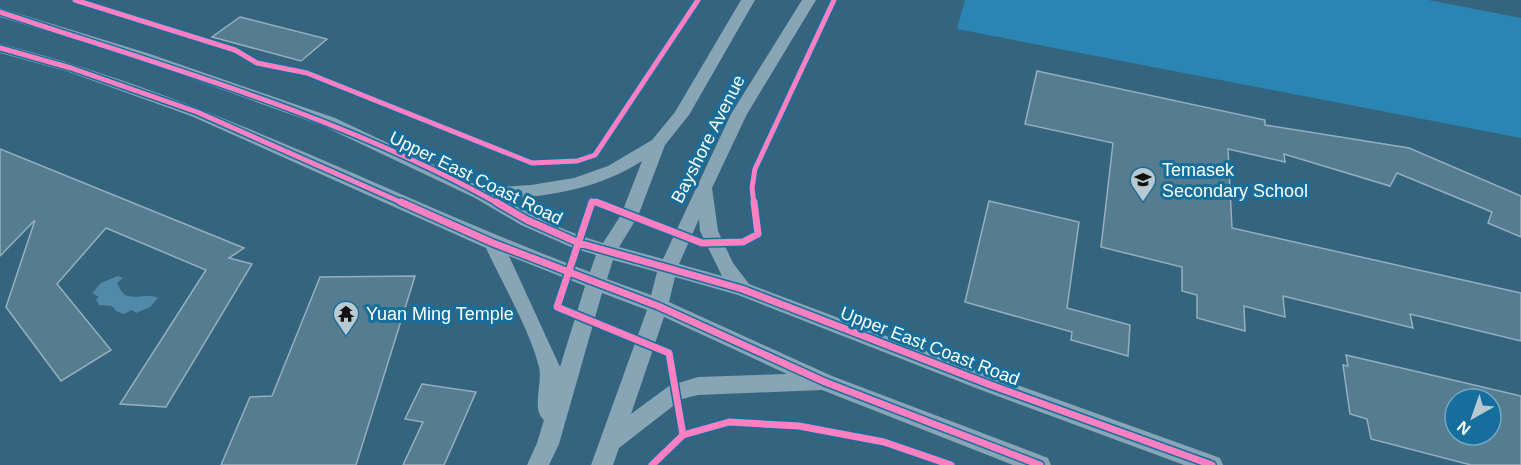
<svg xmlns="http://www.w3.org/2000/svg" width="1521" height="465" viewBox="0 0 1521 465" font-family="Helvetica,sans-serif">
<style>
.green{fill:#2b85b3}
.water{fill:#518aa9}
.building{fill:#567c90;stroke:#95afbd;stroke-width:1.5;fill-rule:evenodd}
.lines{fill:none;stroke-linecap:round;stroke-linejoin:round}
.secondary{fill:#87a5b4;fill-rule:evenodd}
.cycleway-far1-casing{stroke:#166e9d;stroke-width:8}
.cycleway-casing{stroke:#166e9d;stroke-width:10}
.cycleway-far1{stroke:#ff80c0;stroke-width:5}
.cycleway{stroke:#ff80c0;stroke-width:7}
.labels{text-anchor:middle;stroke-width:6;stroke-linejoin:round;paint-order:stroke}
.street-label{font-size:18px;fill:#fff;stroke:#166e9d}
.poi-label{font-size:18px;fill:#fff;stroke:#166e9d;text-anchor:start}
</style>
<rect width="100%" height="100%" fill="#35657e"/>
<path class="green" d="M 965,0 L 1428,0 L 1521,18 L 1521,138 L 957,29 Z"/>
<path class="water" d="M 118,276 L 123,278 L 117,283 C 119,286 120,290 122,292 C 129,302 148,292 158,298 L 150,307 L 136,313 L 132,310 L 124,314 L 116,311 L 112,306 L 99,305 L 96,299 L 99,297 L 92,293 L 101,283 Z"/>
<path class="building" d="M 240,17 L 327,39 L 301,61 L 212,37 Z
M 1037,71 L 1265,120 L 1265,125 L 1409,148 L 1521,196 L 1521,237 L 1488,223 L 1492,212 L 1397,173 L 1390,186 L 1284,154 L 1285,162 L 1228,149 L 1232,228 L 1521,293 L 1521,341 L 1410,314 L 1413,328 L 1283,296 L 1285,317 L 1244,306 L 1245,331 L 1197,318 L 1197,295 L 1182,291 L 1182,267 L 1101,247 L 1113,143 L 1025,124 Z
M 0,149 L 244,248 L 229,258 L 252,264 L 166,407 L 120,404 L 206,270 L 106,228 L 57,284 L 111,350 L 61,381 L 6,307 L 35,220 L 0,256 Z
M 989,201 L 1079,222 L 1067,308 L 1130,325 L 1128,356 L 1071,340 L 1072,332 L 965,302 Z
M 415,276 L 356,465 L 221,465 L 250,397 L 272,396 L 320,277 Z
M 1346,355 L 1521,396 L 1521,465 L 1471,465 L 1371,439 L 1367,419 L 1350,414 L 1343,365 L 1348,366 ZM 1455,399 L 1491,399 L 1491,435 L 1455,435 Z
M 422,384 L 476,392 L 444,465 L 403,465 L 423,422 L 405,419 Z"/>
<g class="lines">
<path class="secondary" d="M 741,0 L 755,0 L 689,115 L 665,145 L 638,216 L 619,247 L 663,259 L 731,114 L 802,0 L 816,0 L 747,114 L 712,188 L 718,231 L 733,263 L 749,284 L 995,377 L 1212,455 L 1220,458 L 1223,465 L 1184,465 L 981,390 L 738,295 L 675,277 L 669,302 L 832,376 L 1048,458 L 1051,465 L 1013,465 L 822,390 L 698,395 L 682,399 L 619,448 L 613,465 L 591,465 L 647,310 L 602,293 L 559,444 L 549,465 L 527,465 L 537,443 L 544,420 C 531,410 543,382 539,367 C 530,330 502,283 486,248 L 191,116 L 66,71 L 0,53 L 0,44 C 205,95 393,198 590,272 L 596,255 L 573,248 L 521,225 L 475,198 L 323,126 L 137,59 L 0,17 L 0,8 L 147,53 L 335,118 L 483,188 L 531,185 L 574,178 L 608,166 L 652,140 L 675,112 ZM 642,161 L 621,215 L 603,243 C 568,233 535,217 504,199 C 553,196 600,188 642,161 ZM 699,219 L 700,231 L 722,276 L 679,264 ZM 509,256 L 585,286 L 560,367 ZM 613,260 L 657,272 L 651,295 L 607,279 ZM 664,317 L 787,374 L 698,377 L 669,386 L 631,414 Z"/>
<defs>
<path id="cycleway-far1" d="M 75,0 L 235,50 L 257,63 L 307,73 L 532,163 L 577,161 L 595,155 L 698,0
M 0,12 C 169,68 342,116 499,204
M 0,48 L 71,68 L 197,112 L 405,204
M 591,204 L 592,201 L 600,204
M 754,204 L 752,188 L 755,169 L 834,0"/>
<path id="cycleway" d="M 401,202 L 493,243 L 658,306 L 825,382 L 1040,465
M 496,202 L 527,220 L 579,243 L 742,289 L 988,384 L 1212,465
M 592,202 L 557,307 L 669,353 L 683,435
M 596,202 L 702,243 L 743,242 L 758,234 L 754,202
M 652,465 L 683,435 L 729,422 L 799,426 L 884,442 L 951,465"/>
</defs>
<use href="#cycleway-far1" class="cycleway-far1-casing"/>
<use href="#cycleway" class="cycleway-casing"/>
<use href="#cycleway-far1" class="cycleway-far1"/>
<use href="#cycleway" class="cycleway"/>
</g>
<defs>
<symbol id="school-pin" viewBox="-11 -11 22 30"><path d="M0 17L-7.5 6A9.5 9.5 0 1 1 7.5 6Z" fill="#b8c9d2" stroke="#166e9d"/><path d="M0-5L7-2L0 1L-7-2ZM-4 1L0 2.5L4 1V4Q0 6-4 4Z" fill="#111"/></symbol>
<symbol id="temple-pin" viewBox="-11 -11 22 30"><path d="M0 17L-7.5 6A9.5 9.5 0 1 1 7.5 6Z" fill="#b8c9d2" stroke="#166e9d"/><path d="M0-6L5-2H3V0L6.5 2.5H4V6H1.5V3h-3V6H-4V2.5H-6.5L-3 0V-2H-5Z" fill="#111"/></symbol>
</defs>
<g fill-rule="evenodd">
<use href="#school-pin" x="1128" y="165" width="30" height="40"/>
<use href="#temple-pin" x="331" y="299" width="30" height="40"/>
</g>
<g class="labels">
<g class="street-label">
<text transform="translate(708 139) rotate(-63)" y="6">Bayshore Avenue</text>
<text transform="translate(476 178) rotate(26)" y="6">Upper East Coast Road</text>
<text transform="translate(930 346) rotate(21)" y="6">Upper East Coast Road</text>
</g>
<g class="poi-label">
<text x="1162" y="176">Temasek<tspan x="1162" dy="21">Secondary School</tspan></text>
<text x="366" y="320">Yuan Ming Temple</text>
</g>
</g>
<g transform="translate(1473 417) rotate(220)"><circle r="28" fill="#166e9d" stroke="#73a8c4" stroke-width="1.5"/>
<path d="M0-4.5L10 22L0 15L-10 22Z" fill="#b8c9d2"/>
<text y="-9" font-size="16" font-weight="bold" text-anchor="middle" fill="#ffffff">N</text>
</g>
</svg>
